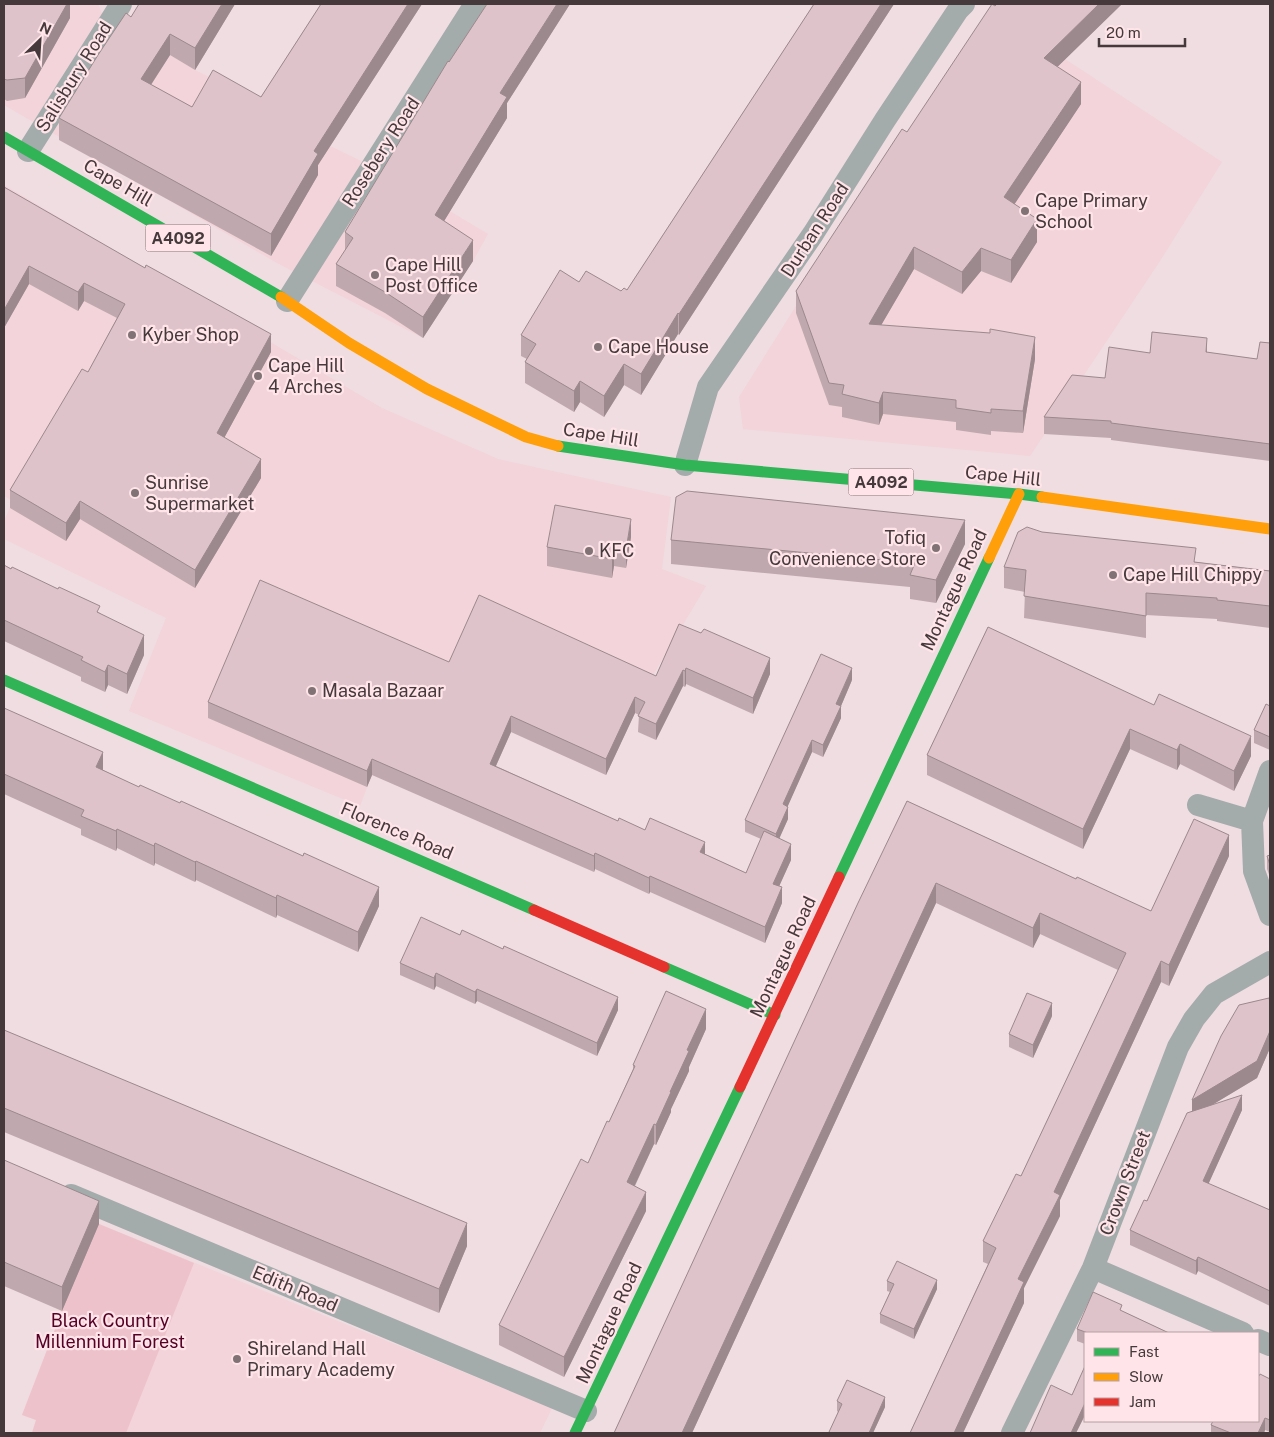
<svg xmlns="http://www.w3.org/2000/svg" width="1274" height="1437" viewBox="0 0 1274 1437" font-family="'Public Sans',sans-serif">
<style>
.built{fill:#f2d4da}
.green{fill:#eec2cb}
.lines{fill:none;stroke-linecap:round;stroke-linejoin:round}
.street{stroke:#a4abab;stroke-width:22}
.fast{stroke:#30b455;stroke-width:11}
.slow{stroke:#ff9f0a;stroke-width:11}
.jam{stroke:#e5322d;stroke-width:11}
.wall{fill:#bfa9ae}
.shaded-wall{fill:#9b898d}
.building{fill:#dec4ca;stroke:#9b898d}
.poi-dot{fill:#807275;stroke:#ffe5ea;stroke-width:2}
.labels{text-anchor:middle;stroke-width:4.5;stroke-linejoin:round;paint-order:stroke}
.shield{fill:#ffe5ea;stroke:#7d6d70;stroke-width:1}
.shield-label{font-size:16px;font-weight:bold;fill:#45393b}
.street-label{font-size:18px;fill:#45393b;stroke:#ffe5ea}
.poi-label{font-size:18px;fill:#45393b;stroke:#ffe5ea;text-anchor:start}
.park-label{font-size:18px;fill:#550024;stroke:#ffe5ea}
</style>
<rect width="100%" height="100%" fill="#efdde1"/>
<path class="built" d="M 4,4 L 98,4 L 104,19 L 134,34 L 195,70 L 269,107 L 330,146 L 386,173 L 488,234 L 473,261 L 423,338 L 277,263 L 4,105 Z
M 1065,59 L 1222,162 L 1160,261 L 1030,456 L 743,429 L 739,397 L 818,271 Z
M 4,185 L 382,408 L 498,459 L 671,497 L 662,569 L 706,586 L 646,687 L 606,775 L 439,699 L 413,690 L 367,787 L 360,806 L 129,711 L 166,618 L 4,539 L 4,521 L 13,501 L 4,496 Z
M 99,1224 L 552,1408 L 540,1433 L 32,1433 L 36,1420 L 22,1415 L 62,1311 Z"/>
<path class="green" d="M 99,1224 L 194,1263 L 126,1433 L 32,1433 L 36,1420 L 22,1415 L 62,1311 Z"/>
<g class="lines">
<path class="street" d="M 28,151 L 121,4
M 287,301 L 475,4
M 685,465 L 708,387 L 813,234 L 885,120 L 958,10 L 964,4
M 1270,771 L 1252,821 L 1254,871 L 1270,915
M 1198,805 L 1252,821
M 71,1195 L 586,1411
M 1093,1268 L 1243,1333
M 1258,1340 L 1270,1345
M 1012,1433 L 1093,1268 L 1178,1047 L 1194,1019 L 1214,994 L 1270,962"/>
<path class="fast" d="M 4,137 L 281,297
M 558,446 L 685,465 L 1019,494 L 1042,497
M 4,680 L 534,910
M 839,877 L 989,558
M 664,967 L 775,1015
M 575,1433 L 740,1087"/>
<path class="slow" d="M 281,297 L 349,343 L 427,389 L 526,437 L 558,446
M 1042,497 L 1270,529
M 989,558 L 1019,494"/>
<path class="jam" d="M 534,910 L 664,967
M 740,1087 L 839,877"/>
</g>
<path class="wall" d="M 4,4 L 70,4 L 70,18 L 25,98 L 7,101 L 4,99 Z
M 235,4 L 195,70 L 170,55 L 151,85 L 192,107 L 261,97 L 321,4 L 422,4 L 318,165 L 318,175 L 271,256 L 59,140 L 59,118 L 131,17 Z
M 487,4 L 570,4 L 507,103 L 507,118 L 444,221 L 473,261 L 423,338 L 385,313 L 336,286 L 336,264 L 345,252 L 345,232 L 449,62 Z
M 814,4 L 894,4 L 679,335 L 678,334 L 641,395 L 624,385 L 604,417 L 580,402 L 574,412 L 525,383 L 525,362 L 527,359 L 521,356 L 521,335 L 579,282 L 621,291 L 627,290 Z
M 997,4 L 1122,4 L 1057,67 L 1081,104 L 1014,204 L 1037,242 L 1011,283 L 981,271 L 962,294 L 914,269 L 881,325 L 1035,359 L 1023,433 L 991,431 L 991,435 L 956,430 L 956,422 L 883,414 L 879,425 L 842,417 L 842,407 L 829,405 L 796,313 L 796,291 Z
M 4,187 L 271,352 L 224,438 L 261,478 L 195,588 L 80,519 L 66,541 L 10,508 L 10,490 L 88,372 L 117,318 L 84,301 L 78,311 L 29,284 L 4,328 Z
M 1270,343 L 1270,461 L 1111,440 L 1111,438 L 1044,434 L 1044,417 L 1105,378 L 1150,353 L 1207,353 L 1257,359 Z
M 1042,532 L 1196,562 L 1270,571 L 1270,628 L 1217,621 L 1217,619 L 1146,615 L 1146,638 L 1024,618 L 1025,592 L 1004,588 L 1004,567 Z
M 631,537 L 626,568 L 614,566 L 612,578 L 547,566 L 547,547 Z
M 671,540 L 965,544 L 936,603 L 910,599 L 910,587 L 671,564 Z
M 4,565 L 100,613 L 144,655 L 127,694 L 108,685 L 105,692 L 81,681 L 81,677 L 4,641 Z
M 679,624 L 770,674 L 753,714 L 686,684 L 685,687 L 683,686 L 656,740 L 638,732 L 639,715 L 635,713 L 606,775 L 511,732 L 496,766 L 618,821 L 645,830 L 705,854 L 746,873 L 761,839 L 745,832 L 745,820 L 852,680 L 841,706 L 841,718 L 823,757 L 812,752 L 787,807 L 788,819 L 779,838 L 791,860 L 779,886 L 782,903 L 765,943 L 650,892 L 649,894 L 595,869 L 594,872 L 372,775 L 367,787 L 208,718 L 208,702 L 449,662 L 656,676 Z
M 988,627 L 1251,756 L 1234,791 L 1180,764 L 1177,770 L 1130,749 L 1083,849 L 927,775 L 927,755 Z
M 1270,706 L 1270,750 L 1254,743 L 1254,730 Z
M 4,708 L 103,770 L 379,906 L 358,952 L 277,915 L 276,918 L 196,880 L 195,882 L 155,863 L 154,866 L 117,848 L 116,851 L 81,835 L 81,829 L 4,794 Z
M 907,801 L 1076,879 L 1151,911 L 1229,856 L 1169,986 L 1161,982 L 1060,1200 L 1060,1216 L 1024,1288 L 1024,1303 L 963,1433 L 910,1433 L 988,1264 L 983,1262 L 983,1241 L 1021,1176 L 1118,970 L 1040,934 L 1033,948 L 936,903 L 692,1433 L 614,1433 Z
M 1270,855 L 1270,877 L 1267,869 L 1267,856 Z
M 400,963 L 618,1010 L 597,1056 L 477,1001 L 475,1004 L 436,986 L 434,990 L 400,975 Z
M 1270,1002 L 1270,1048 L 1257,1078 L 1212,1105 L 1242,1110 L 1208,1184 L 1270,1210 L 1270,1306 L 1198,1271 L 1196,1275 L 1130,1245 L 1130,1230 L 1147,1201 L 1192,1112 Z
M 1052,1016 L 1033,1058 L 1009,1047 L 1009,1034 Z
M 706,1029 L 689,1067 L 689,1071 L 671,1109 L 671,1112 L 656,1145 L 654,1144 L 635,1186 L 646,1211 L 564,1377 L 499,1345 L 499,1325 L 588,1163 L 609,1122 L 633,1069 L 633,1065 Z
M 4,1030 L 467,1246 L 439,1313 L 4,1132 Z
M 4,1160 L 99,1224 L 62,1311 L 4,1286 Z
M 887,1281 L 937,1289 L 914,1339 L 880,1323 L 880,1314 L 890,1292 L 887,1291 Z
M 1122,1311 L 1169,1333 L 1085,1333 L 1085,1344 L 1077,1341 L 1077,1329 Z
M 1085,1366 L 1085,1415 L 1076,1433 L 1030,1433 L 1072,1395 Z
M 1270,1379 L 1270,1432 L 1265,1430 L 1264,1433 L 1211,1433 L 1211,1425 Z
M 837,1401 L 885,1407 L 873,1433 L 829,1433 L 838,1412 L 837,1411 Z"/>
<path class="shaded-wall" d="M 67,4 L 70,4 L 70,18 L 25,98 L 25,78 Z
M 222,4 L 235,4 L 195,70 L 195,48 Z
M 408,4 L 422,4 L 318,165 L 318,175 L 271,256 L 271,234 L 314,151 Z
M 557,4 L 570,4 L 507,103 L 507,118 L 435,236 L 435,215 L 500,93 Z
M 881,4 L 894,4 L 679,335 L 679,314 Z
M 1099,4 L 1122,4 L 1044,80 L 1044,58 Z
M 170,34 L 170,55 L 141,100 L 141,79 Z
M 1081,82 L 1081,104 L 1004,220 L 1004,197 Z
M 1037,219 L 1037,242 L 1011,283 L 1011,260 Z
M 473,240 L 473,261 L 423,338 L 423,317 Z
M 914,247 L 914,269 L 869,346 L 869,324 Z
M 981,248 L 981,271 L 962,294 L 962,272 Z
M 29,266 L 29,284 L 4,328 L 4,310 Z
M 84,283 L 84,301 L 78,311 L 78,292 Z
M 678,313 L 678,334 L 641,395 L 641,374 Z
M 271,334 L 271,352 L 217,451 L 217,433 Z
M 1035,337 L 1035,359 L 1023,433 L 1023,411 Z
M 1207,338 L 1207,355 L 1206,352 Z
M 624,364 L 624,385 L 604,417 L 604,396 Z
M 580,381 L 580,402 L 574,412 L 574,391 Z
M 883,392 L 883,414 L 879,425 L 879,403 Z
M 261,459 L 261,478 L 195,588 L 195,570 Z
M 80,501 L 80,519 L 66,541 L 66,523 Z
M 631,519 L 631,537 L 626,568 L 626,550 Z
M 965,520 L 965,544 L 936,603 L 936,580 Z
M 614,548 L 614,566 L 612,578 L 612,559 Z
M 144,635 L 144,655 L 127,694 L 127,674 Z
M 770,658 L 770,674 L 753,714 L 753,698 Z
M 108,665 L 108,685 L 105,692 L 105,672 Z
M 686,668 L 686,684 L 685,687 L 685,671 Z
M 852,668 L 852,680 L 841,706 L 841,718 L 823,757 L 823,745 L 836,704 Z
M 683,670 L 683,686 L 656,740 L 656,724 Z
M 635,697 L 635,713 L 606,775 L 606,759 Z
M 511,716 L 511,732 L 490,779 L 490,764 Z
M 1130,729 L 1130,749 L 1083,849 L 1083,829 Z
M 1251,736 L 1251,756 L 1234,791 L 1234,771 Z
M 812,740 L 812,752 L 783,817 L 783,804 Z
M 1180,744 L 1180,764 L 1177,770 L 1177,750 Z
M 103,752 L 103,772 L 96,767 Z
M 372,759 L 372,775 L 367,787 L 367,771 Z
M 788,807 L 788,819 L 776,846 L 776,834 Z
M 117,829 L 117,848 L 116,851 L 116,831 Z
M 1229,835 L 1229,856 L 1169,986 L 1169,965 Z
M 705,842 L 705,858 L 700,852 Z
M 155,843 L 155,863 L 154,866 L 154,846 Z
M 791,844 L 791,860 L 773,900 L 773,884 Z
M 595,853 L 595,869 L 594,872 L 594,856 Z
M 196,861 L 196,880 L 195,882 L 195,862 Z
M 650,876 L 650,892 L 649,894 L 649,878 Z
M 936,883 L 936,903 L 692,1433 L 682,1433 Z
M 379,887 L 379,906 L 358,952 L 358,932 Z
M 782,887 L 782,903 L 765,943 L 765,927 Z
M 277,895 L 277,915 L 276,918 L 276,898 Z
M 1040,913 L 1040,934 L 1033,948 L 1033,928 Z
M 1161,961 L 1161,982 L 1060,1200 L 1060,1216 L 1024,1288 L 1024,1303 L 963,1433 L 954,1433 L 1018,1279 L 1054,1192 Z
M 436,973 L 436,986 L 434,990 L 434,978 Z
M 477,989 L 477,1001 L 475,1004 L 475,992 Z
M 618,997 L 618,1010 L 597,1056 L 597,1043 Z
M 1052,1003 L 1052,1016 L 1033,1058 L 1033,1045 Z
M 706,1009 L 706,1029 L 689,1067 L 689,1071 L 671,1109 L 671,1112 L 656,1145 L 656,1125 L 687,1050 Z
M 1270,1031 L 1270,1048 L 1257,1078 L 1192,1117 L 1192,1100 Z
M 1242,1095 L 1242,1110 L 1203,1196 L 1203,1181 Z
M 654,1124 L 654,1144 L 627,1202 L 627,1182 Z
M 646,1192 L 646,1211 L 564,1377 L 564,1357 Z
M 99,1201 L 99,1224 L 62,1311 L 62,1287 Z
M 467,1223 L 467,1246 L 439,1313 L 439,1289 Z
M 1198,1257 L 1198,1271 L 1196,1275 L 1196,1261 Z
M 937,1280 L 937,1289 L 914,1339 L 914,1329 Z
M 885,1397 L 885,1407 L 873,1433 L 869,1433 Z
M 1085,1403 L 1085,1415 L 1076,1433 L 1071,1433 Z
M 1265,1418 L 1265,1430 L 1264,1433 L 1258,1433 Z"/>
<path class="building" d="M 4,4 L 67,4 L 25,78 L 7,80 L 4,79 Z
M 139,4 L 222,4 L 195,48 L 170,34 L 141,79 L 192,107 L 213,70 L 261,97 L 321,4 L 408,4 L 314,151 L 318,154 L 271,234 L 59,118 L 98,55 L 126,13 L 131,17 Z
M 487,4 L 557,4 L 500,93 L 507,97 L 435,215 L 473,240 L 423,317 L 385,292 L 336,264 L 353,238 L 345,232 L 448,61 L 449,62 Z
M 814,4 L 881,4 L 679,314 L 678,313 L 641,374 L 624,364 L 604,396 L 580,381 L 574,391 L 525,362 L 536,344 L 521,335 L 560,270 L 579,282 L 586,271 L 621,291 L 624,288 L 627,290 Z
M 992,4 L 995,6 L 997,4 L 1099,4 L 1044,58 L 1081,82 L 1004,197 L 1037,219 L 1011,260 L 981,248 L 962,272 L 914,247 L 869,324 L 990,333 L 990,329 L 1035,337 L 1023,411 L 991,409 L 991,413 L 956,408 L 956,400 L 883,392 L 879,403 L 842,394 L 844,385 L 829,383 L 796,291 L 902,129 L 907,132 Z
M 4,187 L 145,268 L 146,265 L 271,334 L 217,433 L 261,459 L 195,570 L 80,501 L 66,523 L 10,490 L 82,369 L 88,372 L 125,304 L 84,283 L 78,292 L 29,266 L 4,310 Z
M 1152,332 L 1207,338 L 1206,352 L 1257,359 L 1260,342 L 1270,343 L 1270,444 L 1111,423 L 1111,421 L 1044,417 L 1072,375 L 1105,378 L 1109,347 L 1150,353 Z
M 687,491 L 965,520 L 936,580 L 910,575 L 915,563 L 671,540 L 676,497 Z
M 555,505 L 631,519 L 626,550 L 614,548 L 612,559 L 547,547 Z
M 1027,527 L 1042,532 L 1196,548 L 1194,562 L 1270,571 L 1270,606 L 1217,600 L 1217,598 L 1146,593 L 1146,616 L 1024,596 L 1026,570 L 1004,567 L 1018,532 Z
M 4,565 L 11,569 L 12,567 L 58,589 L 59,587 L 100,606 L 97,612 L 144,635 L 127,674 L 108,665 L 105,672 L 81,660 L 83,657 L 4,620 Z
M 260,580 L 449,662 L 479,595 L 656,676 L 679,624 L 701,633 L 704,629 L 770,658 L 753,698 L 686,668 L 685,671 L 683,670 L 656,724 L 638,716 L 645,702 L 635,697 L 606,759 L 511,716 L 490,764 L 618,821 L 619,818 L 645,830 L 650,818 L 705,842 L 700,852 L 746,873 L 764,831 L 791,844 L 773,884 L 782,887 L 765,927 L 650,876 L 649,878 L 595,853 L 594,856 L 372,759 L 367,771 L 208,702 Z
M 988,627 L 1154,705 L 1159,694 L 1251,736 L 1234,771 L 1180,744 L 1177,750 L 1130,729 L 1083,829 L 927,755 Z
M 821,654 L 852,668 L 836,704 L 841,706 L 823,745 L 812,740 L 783,804 L 788,807 L 776,834 L 745,820 Z
M 1266,704 L 1270,706 L 1270,737 L 1254,730 Z
M 4,708 L 103,752 L 96,767 L 139,787 L 140,785 L 180,803 L 181,801 L 303,856 L 304,853 L 379,887 L 358,932 L 277,895 L 276,898 L 196,861 L 195,862 L 155,843 L 154,846 L 117,829 L 116,831 L 81,816 L 84,810 L 4,774 Z
M 907,801 L 1076,879 L 1077,877 L 1151,911 L 1194,819 L 1229,835 L 1169,965 L 1161,961 L 1054,1192 L 1060,1195 L 1018,1279 L 1024,1282 L 954,1433 L 910,1433 L 996,1248 L 983,1241 L 1016,1174 L 1021,1176 L 1126,953 L 1040,913 L 1033,928 L 936,883 L 682,1433 L 614,1433 L 858,903 Z
M 1270,855 L 1270,865 L 1267,856 Z
M 421,917 L 460,935 L 462,930 L 503,949 L 504,946 L 618,997 L 597,1043 L 477,989 L 475,992 L 436,973 L 434,978 L 400,963 Z
M 666,991 L 706,1009 L 687,1050 L 689,1051 L 670,1092 L 671,1092 L 656,1125 L 654,1124 L 627,1182 L 646,1192 L 564,1357 L 499,1325 L 581,1159 L 588,1163 L 607,1121 L 609,1122 L 635,1066 L 633,1065 Z
M 1027,993 L 1052,1003 L 1033,1045 L 1009,1034 Z
M 1269,998 L 1270,1002 L 1270,1031 L 1257,1061 L 1192,1100 L 1221,1036 L 1239,1005 Z
M 4,1030 L 467,1223 L 439,1289 L 4,1108 Z
M 1242,1095 L 1203,1181 L 1270,1210 L 1270,1291 L 1198,1257 L 1196,1261 L 1130,1230 L 1144,1200 L 1147,1201 L 1187,1113 Z
M 4,1160 L 99,1201 L 62,1287 L 4,1262 Z
M 897,1261 L 937,1280 L 914,1329 L 880,1314 L 894,1284 L 887,1281 Z
M 1093,1292 L 1122,1305 L 1120,1310 L 1169,1333 L 1088,1333 L 1077,1329 Z
M 1085,1366 L 1085,1403 L 1071,1433 L 1030,1433 L 1051,1385 L 1072,1395 Z
M 1260,1374 L 1270,1379 L 1270,1420 L 1265,1418 L 1258,1433 L 1231,1433 L 1211,1425 L 1213,1421 L 1258,1421 L 1258,1375 L 1259,1376 Z
M 847,1380 L 885,1397 L 869,1433 L 832,1433 L 829,1432 L 842,1404 L 837,1401 Z"/>
<g class="poi-dot">
<circle cx="1025" cy="211" r="5"/>
<circle cx="375" cy="275" r="5"/>
<circle cx="132" cy="335" r="5"/>
<circle cx="598" cy="347" r="5"/>
<circle cx="258" cy="376" r="5"/>
<circle cx="135" cy="493" r="5"/>
<circle cx="936" cy="548" r="5"/>
<circle cx="589" cy="551" r="5"/>
<circle cx="1113" cy="575" r="5"/>
<circle cx="312" cy="691" r="5"/>
<circle cx="237" cy="1359" r="5"/>
</g>
<g class="labels">
<g class="shield">
<rect x="145.5" y="224.5" width="65" height="27" rx="4"/>
<rect x="848.5" y="468.5" width="65" height="27" rx="4"/>
</g>
<g class="shield-label">
<text x="178" y="244">A4092</text>
<text x="881" y="488">A4092</text>
</g>
<g class="street-label">
<text transform="translate(74 77) rotate(-58)" y="6">Salisbury Road</text>
<text transform="translate(381 152) rotate(-57)" y="6">Rosebery Road</text>
<text transform="translate(118 183) rotate(30)" y="6">Cape Hill</text>
<text transform="translate(815 230) rotate(-57)" y="6">Durban Road</text>
<text transform="translate(601 435) rotate(9)" y="6">Cape Hill</text>
<text transform="translate(1003 476) rotate(6)" y="6">Cape Hill</text>
<text transform="translate(954 590) rotate(-65)" y="6">Montague Road</text>
<text transform="translate(397 831) rotate(23)" y="6">Florence Road</text>
<text transform="translate(783 957) rotate(-65)" y="6">Montague Road</text>
<text transform="translate(1125 1183) rotate(-69)" y="6">Crown Street</text>
<text transform="translate(295 1289) rotate(23)" y="6">Edith Road</text>
<text transform="translate(609 1323) rotate(-65)" y="6">Montague Road</text>
</g>
<g class="poi-label">
<text x="1035" y="207">Cape Primary<tspan x="1035" dy="21">School</tspan></text>
<text x="385" y="271">Cape Hill<tspan x="385" dy="21">Post Office</tspan></text>
<text x="142" y="341">Kyber Shop</text>
<text x="608" y="353">Cape House</text>
<text x="268" y="372">Cape Hill<tspan x="268" dy="21">4 Arches</tspan></text>
<text x="145" y="489">Sunrise<tspan x="145" dy="21">Supermarket</tspan></text>
<text x="926" y="544" text-anchor="end">Tofiq<tspan x="926" dy="21">Convenience Store</tspan></text>
<text x="599" y="557">KFC</text>
<text x="1123" y="581">Cape Hill Chippy</text>
<text x="322" y="697">Masala Bazaar</text>
<text x="247" y="1355">Shireland Hall<tspan x="247" dy="21">Primary Academy</tspan></text>
</g>
<g class="park-label">
<text x="110" y="1327">Black Country<tspan x="110" dy="21">Millennium Forest</tspan></text>
</g>
</g>
<rect width="1274" height="1437" fill="none" stroke="#45393b" stroke-width="10"/>
<rect x="1084" y="1332" width="175" height="90" fill="#ffe5ea" stroke="#b5a0a4"/>
<rect x="1094" y="1348" width="25" height="8" fill="#30b455" stroke="#b5a0a4"/>
<text x="1129" y="1357" font-size="15" fill="#45393b">Fast</text>
<rect x="1094" y="1373" width="25" height="8" fill="#ff9f0a" stroke="#b5a0a4"/>
<text x="1129" y="1382" font-size="15" fill="#45393b">Slow</text>
<rect x="1094" y="1398" width="25" height="8" fill="#e5322d" stroke="#b5a0a4"/>
<text x="1129" y="1407" font-size="15" fill="#45393b">Jam</text>
<g transform="translate(40 40) rotate(25)" stroke="#ffe5ea" stroke-width="4" paint-order="stroke">
<path d="M0-4L9 19L0 12L-9 19Z" fill="#45393b"/>
<text y="-8" font-size="14" font-weight="bold" text-anchor="middle" fill="#45393b">N</text>
</g>
<path d="M1099 38v8h86v-8" fill="none" stroke="#45393b" stroke-width="2.5"/>
<text x="1106" y="38" font-size="15" fill="#45393b" stroke="#ffe5ea" stroke-width="4" paint-order="stroke">20 m</text>
</svg>
